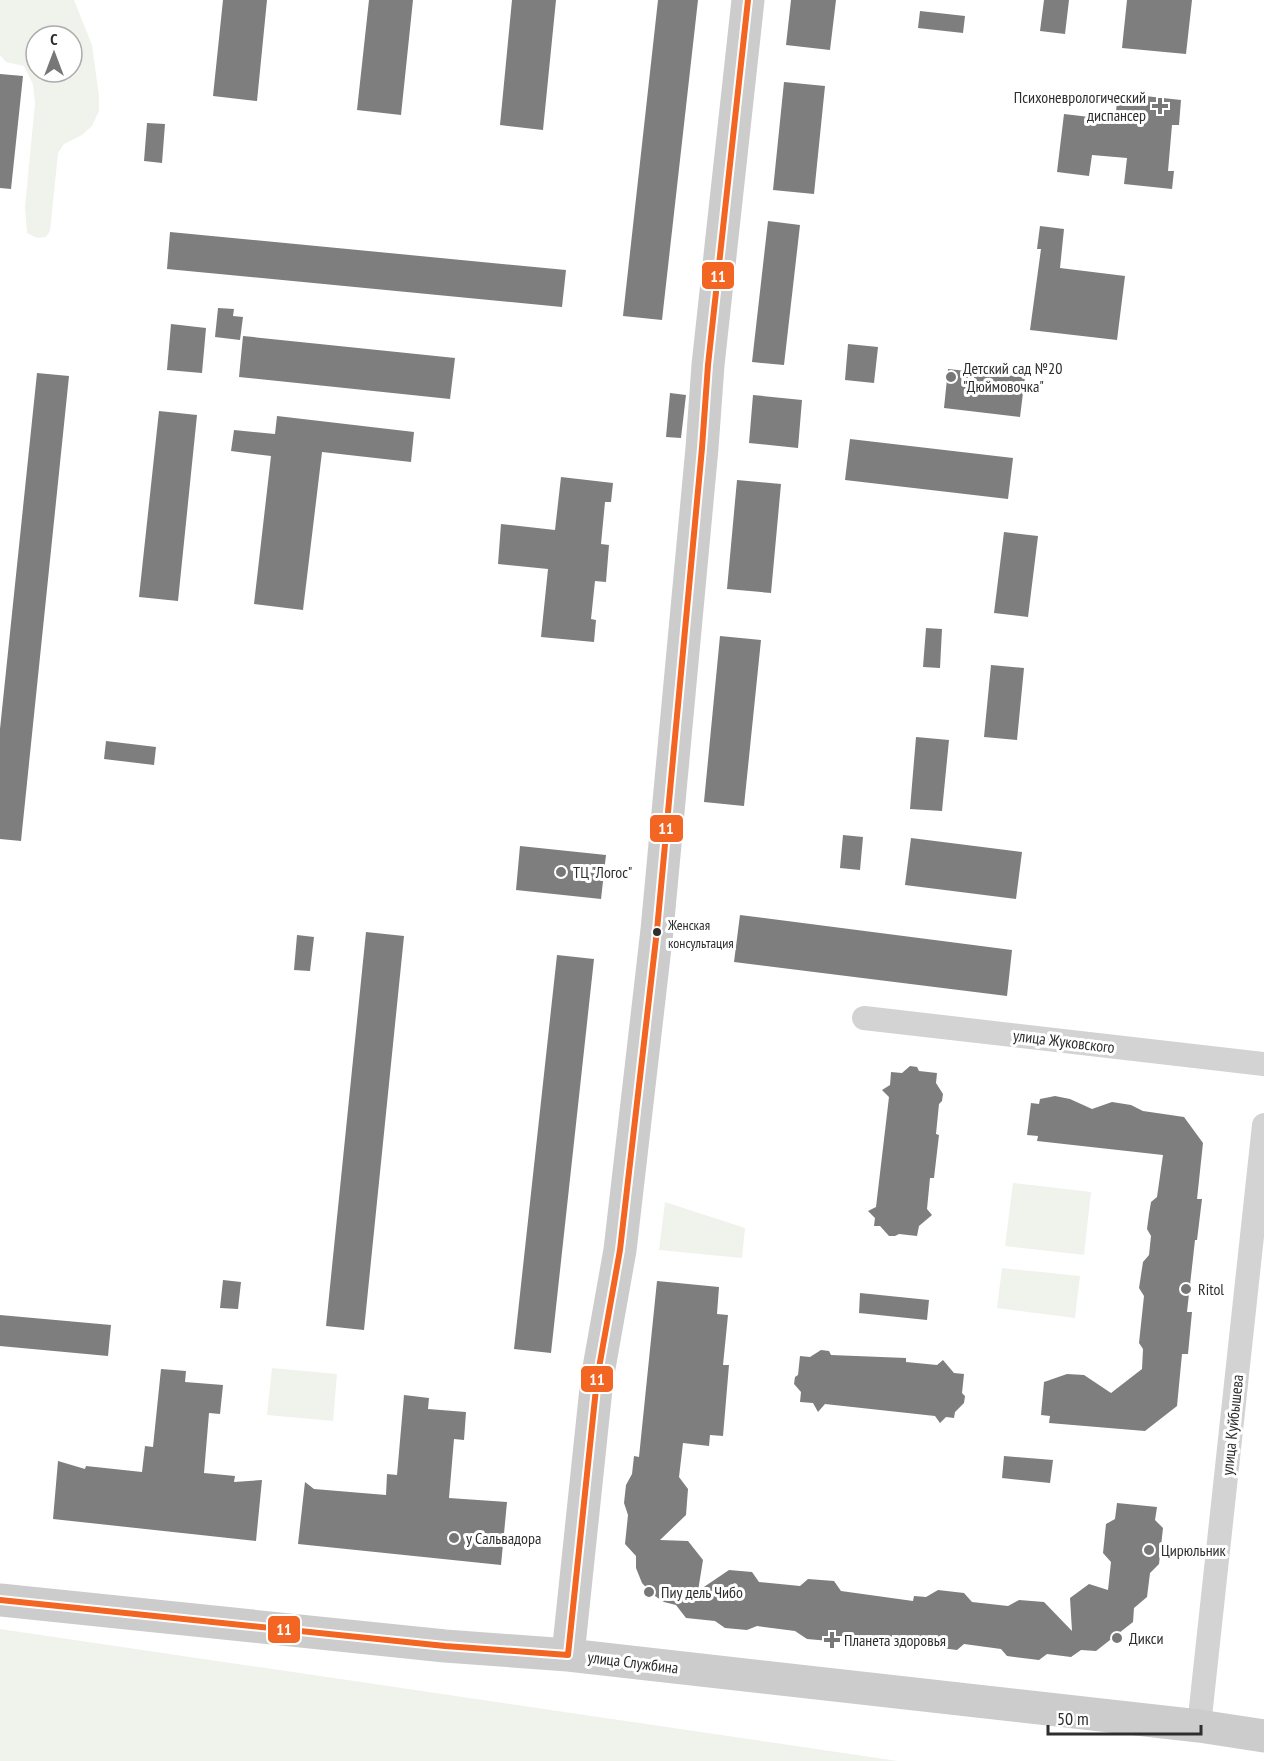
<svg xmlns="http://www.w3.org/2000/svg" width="1264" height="1761" viewBox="0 0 1264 1761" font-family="'PT Sans Narrow',sans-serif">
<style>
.green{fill:#f0f3ec;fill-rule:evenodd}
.building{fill:#7e7e7e}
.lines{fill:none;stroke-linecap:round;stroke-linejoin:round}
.street{stroke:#d3d3d3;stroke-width:24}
.secondary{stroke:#ccc;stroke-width:33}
.bus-1-casing{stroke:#fff;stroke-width:10}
.bus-1{stroke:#f26522;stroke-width:6}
.poi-dot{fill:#777;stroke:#fff;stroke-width:2}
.bus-dot{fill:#2e2e2e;stroke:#fff;stroke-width:2}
.labels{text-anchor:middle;stroke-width:6;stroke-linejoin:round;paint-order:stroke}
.bus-label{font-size:14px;fill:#2e2e2e;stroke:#fff;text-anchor:start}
.poi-label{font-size:16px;fill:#2e2e2e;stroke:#fff;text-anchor:start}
.street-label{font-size:16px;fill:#2e2e2e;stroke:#fff}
.line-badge{stroke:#fff;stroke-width:2}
.badge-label{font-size:16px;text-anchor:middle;font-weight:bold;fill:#fff}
</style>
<rect width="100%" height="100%" fill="#fff"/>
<path class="green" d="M 0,0 L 74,0 L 92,45 L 99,96 L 99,111 L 92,126 L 82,135 L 64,144 L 58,153 L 50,231 L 46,237 L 37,238 L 27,233 L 25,207 L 35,103 L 33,84 L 24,66 L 6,62 L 0,55 ZM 36,36 L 72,36 L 72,72 L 36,72 Z
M 1013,1183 L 1091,1192 L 1084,1255 L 1005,1246 Z
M 665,1202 L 745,1228 L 742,1258 L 659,1250 Z
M 1002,1268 L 1080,1276 L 1075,1318 L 997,1308 Z
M 272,1368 L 337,1374 L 333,1421 L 267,1415 Z
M 0,1629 L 898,1761 L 0,1761 Z"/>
<path class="building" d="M 223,0 L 267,0 L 257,101 L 213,96 Z
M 369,0 L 413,0 L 401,115 L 357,110 Z
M 512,0 L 556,0 L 543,130 L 500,125 Z
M 658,0 L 698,0 L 662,320 L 623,316 Z
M 791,0 L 836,0 L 830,50 L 786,45 Z
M 1044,0 L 1069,0 L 1065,34 L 1040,31 Z
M 1127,0 L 1192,0 L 1186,54 L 1122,48 Z
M 920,11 L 965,16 L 963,33 L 918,28 Z
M 0,74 L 23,76 L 11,189 L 0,188 Z
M 784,82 L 825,86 L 814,194 L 773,190 Z
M 1118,93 L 1181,100 L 1179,125 L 1172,125 L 1168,171 L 1174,171 L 1172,189 L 1124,184 L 1127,158 L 1092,155 L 1089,176 L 1057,172 L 1064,114 L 1115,120 Z
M 147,123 L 165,124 L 162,163 L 144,161 Z
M 768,221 L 800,225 L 784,365 L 752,362 Z
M 1040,226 L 1064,229 L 1060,268 L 1125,276 L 1117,340 L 1030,330 L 1041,249 L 1037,249 Z
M 170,232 L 566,270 L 562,307 L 167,269 Z
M 218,308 L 234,309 L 233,316 L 243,317 L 240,340 L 215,337 Z
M 171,324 L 206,328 L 202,373 L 167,370 Z
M 243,336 L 455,358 L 450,399 L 239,377 Z
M 848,344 L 878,347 L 874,383 L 845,380 Z
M 948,369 L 1025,377 L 1020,417 L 944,408 Z
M 37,373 L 69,376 L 21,841 L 0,839 L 0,729 Z
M 670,393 L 686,395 L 681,438 L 666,437 Z
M 753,395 L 802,400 L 798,448 L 749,443 Z
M 159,411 L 197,415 L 178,601 L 139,597 Z
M 277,416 L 414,432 L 411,462 L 322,452 L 303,610 L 254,604 L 271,456 L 231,451 L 234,430 L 275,434 Z
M 850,439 L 1013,458 L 1008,499 L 845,480 Z
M 561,477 L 613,483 L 611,502 L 605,502 L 601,544 L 609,545 L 606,582 L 595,581 L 591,619 L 596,620 L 594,642 L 541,637 L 548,569 L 498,564 L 501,524 L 555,530 Z
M 737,480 L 781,484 L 771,593 L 727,589 Z
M 1004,532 L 1038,536 L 1028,617 L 994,613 Z
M 926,628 L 942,629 L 940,668 L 923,667 Z
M 720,636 L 761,640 L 744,806 L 704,802 Z
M 991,665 L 1024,668 L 1017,740 L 984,737 Z
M 916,737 L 949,740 L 942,811 L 910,809 Z
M 106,741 L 156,747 L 154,765 L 104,759 Z
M 843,835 L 863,837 L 860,870 L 840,868 Z
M 911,838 L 1022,852 L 1016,899 L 905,885 Z
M 520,846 L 606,855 L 601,899 L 516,890 Z
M 740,915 L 1012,950 L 1007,996 L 734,962 Z
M 366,932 L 404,936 L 364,1330 L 326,1326 Z
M 297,935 L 314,937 L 310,971 L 294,970 Z
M 557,955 L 594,959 L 551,1353 L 514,1349 Z
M 910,1066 L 917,1067 L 919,1071 L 937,1073 L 936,1083 L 943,1094 L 942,1101 L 939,1104 L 936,1134 L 939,1135 L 934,1178 L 930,1178 L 927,1209 L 932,1215 L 919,1226 L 917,1236 L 899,1234 L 895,1236 L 889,1236 L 880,1226 L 874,1226 L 875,1218 L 868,1211 L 876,1207 L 889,1097 L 882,1090 L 890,1085 L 891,1072 L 902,1073 Z
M 1055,1096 L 1070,1099 L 1092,1109 L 1112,1102 L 1131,1105 L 1143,1111 L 1184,1117 L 1203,1143 L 1197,1199 L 1202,1199 L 1197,1240 L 1195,1240 L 1187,1312 L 1192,1312 L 1188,1354 L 1182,1354 L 1177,1406 L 1145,1431 L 1049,1423 L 1050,1416 L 1041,1415 L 1044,1382 L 1067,1374 L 1084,1375 L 1111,1393 L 1142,1369 L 1143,1349 L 1139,1343 L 1144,1296 L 1139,1288 L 1143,1262 L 1149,1255 L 1151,1236 L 1147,1229 L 1149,1214 L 1151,1202 L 1157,1197 L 1163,1155 L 1037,1141 L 1038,1136 L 1027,1135 L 1031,1103 L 1039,1104 L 1040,1099 Z
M 223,1280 L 241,1282 L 238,1309 L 220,1308 Z
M 657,1281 L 719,1287 L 717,1314 L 728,1315 L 723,1365 L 729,1365 L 723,1436 L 710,1435 L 709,1446 L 683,1443 L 679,1477 L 688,1489 L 686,1515 L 660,1540 L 688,1541 L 703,1560 L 698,1591 L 729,1570 L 752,1572 L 759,1582 L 800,1586 L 808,1579 L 834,1581 L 841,1591 L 913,1601 L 914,1596 L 926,1597 L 938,1590 L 964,1593 L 972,1602 L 1008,1606 L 1019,1600 L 1044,1602 L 1072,1631 L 1070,1598 L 1089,1584 L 1108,1590 L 1111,1562 L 1103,1553 L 1106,1524 L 1115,1519 L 1117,1503 L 1157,1507 L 1155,1520 L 1163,1528 L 1159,1564 L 1150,1573 L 1147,1597 L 1134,1608 L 1133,1622 L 1096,1651 L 1081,1650 L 1071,1657 L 1047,1654 L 1039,1660 L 1007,1656 L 1001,1649 L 964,1644 L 957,1650 L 925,1646 L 920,1639 L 892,1635 L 891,1647 L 869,1644 L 869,1640 L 839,1636 L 830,1641 L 807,1639 L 795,1631 L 757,1626 L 747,1630 L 725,1628 L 715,1621 L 686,1618 L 676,1605 L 664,1602 L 652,1594 L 642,1583 L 636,1568 L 636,1556 L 625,1544 L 628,1515 L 624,1503 L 626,1485 L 632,1474 L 634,1456 L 639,1457 Z
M 860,1293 L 929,1300 L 927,1320 L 859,1313 Z
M 0,1315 L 111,1325 L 108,1356 L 0,1346 Z
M 821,1350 L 829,1351 L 831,1355 L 906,1358 L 906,1362 L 937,1365 L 943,1360 L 954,1373 L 964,1374 L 962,1393 L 965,1396 L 964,1403 L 955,1412 L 954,1418 L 946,1417 L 940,1423 L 935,1416 L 825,1404 L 818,1412 L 813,1403 L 800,1402 L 801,1392 L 794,1384 L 795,1377 L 798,1375 L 800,1356 L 810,1357 Z
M 161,1369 L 186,1371 L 185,1382 L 223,1385 L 220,1414 L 209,1413 L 204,1473 L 235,1476 L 234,1482 L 262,1480 L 256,1541 L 53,1519 L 58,1461 L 85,1469 L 86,1466 L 142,1472 L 145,1446 L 153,1447 Z
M 404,1395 L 429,1398 L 428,1409 L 466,1412 L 464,1440 L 454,1439 L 449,1498 L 507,1502 L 501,1565 L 298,1544 L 305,1482 L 314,1489 L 386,1495 L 387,1474 L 397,1475 Z
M 1004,1456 L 1053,1460 L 1050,1483 L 1002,1478 Z"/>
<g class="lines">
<path class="street" d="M 864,1018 L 1264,1064
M 1199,1726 L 1264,1125"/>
<path class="secondary" d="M 0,1600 L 445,1646 L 568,1655 L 1199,1726 L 1264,1736
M 568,1655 L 597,1379 L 620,1250 L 657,930 L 702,448 L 708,365 L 748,0"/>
<defs>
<path id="bus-1" d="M 0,1600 L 445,1646 L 568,1655
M 568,1655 L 597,1379 L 620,1250 L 657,930 L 702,448 L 708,365 L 748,0"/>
</defs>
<use href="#bus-1" class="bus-1-casing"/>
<use href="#bus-1" class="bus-1"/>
</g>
<g class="poi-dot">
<path d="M1157 97h6v6h6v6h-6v6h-6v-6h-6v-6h6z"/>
<circle cx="951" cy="377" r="6"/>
<circle cx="561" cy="872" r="6"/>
<circle cx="1186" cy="1289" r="6"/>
<circle cx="454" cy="1538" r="6"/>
<circle cx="1149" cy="1550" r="6"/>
<circle cx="649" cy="1592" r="6"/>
<circle cx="1117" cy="1638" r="6"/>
<path d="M829 1631h6v6h6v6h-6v6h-6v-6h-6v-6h6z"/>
</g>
<circle class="bus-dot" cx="657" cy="932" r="5"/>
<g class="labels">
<g class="bus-label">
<text x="668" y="930">Женская<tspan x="668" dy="18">консультация</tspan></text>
</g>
<g class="poi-label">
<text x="1146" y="103" text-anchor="end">Психоневрологический<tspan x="1146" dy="18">диспансер</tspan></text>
<text x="963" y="374">Детский сад №20<tspan x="963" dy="18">"Дюймовочка"</tspan></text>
<text x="573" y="878">ТЦ "Логос"</text>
<text x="1198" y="1295">Ritol</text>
<text x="466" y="1544">у Сальвадора</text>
<text x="1161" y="1556">Цирюльник</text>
<text x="661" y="1598">Пиу дель Чибо</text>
<text x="1129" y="1644">Дикси</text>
<text x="844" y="1646">Планета здоровья</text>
</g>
<g class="street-label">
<text transform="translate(1064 1041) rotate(7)" y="6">улица Жуковского</text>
<text transform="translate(1232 1425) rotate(-84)" y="6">улица Куйбышева</text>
<text transform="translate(633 1662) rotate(7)" y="6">улица Службина</text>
</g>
</g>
<g class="line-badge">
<rect x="701" y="261" width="34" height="29" rx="6" fill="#f26522"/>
<rect x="649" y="814" width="35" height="29" rx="6" fill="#f26522"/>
<rect x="580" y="1365" width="34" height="28" rx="6" fill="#f26522"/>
<rect x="267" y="1615" width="34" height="29" rx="6" fill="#f26522"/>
</g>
<g class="badge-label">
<text x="718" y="282">11</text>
<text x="666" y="834">11</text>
<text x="597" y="1385">11</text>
<text x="284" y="1635">11</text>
</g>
<g transform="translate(54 54)"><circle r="28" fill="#ffffff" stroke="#ababab" stroke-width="1.5"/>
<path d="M0-4.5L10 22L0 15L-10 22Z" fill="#777777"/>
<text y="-9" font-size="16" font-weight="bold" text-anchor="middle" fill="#2e2e2e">С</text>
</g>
<path d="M1048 1725v9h153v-9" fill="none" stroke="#2e2e2e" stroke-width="3"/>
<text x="1057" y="1725" font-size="18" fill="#2e2e2e" stroke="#ffffff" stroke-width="4.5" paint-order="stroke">50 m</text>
</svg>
